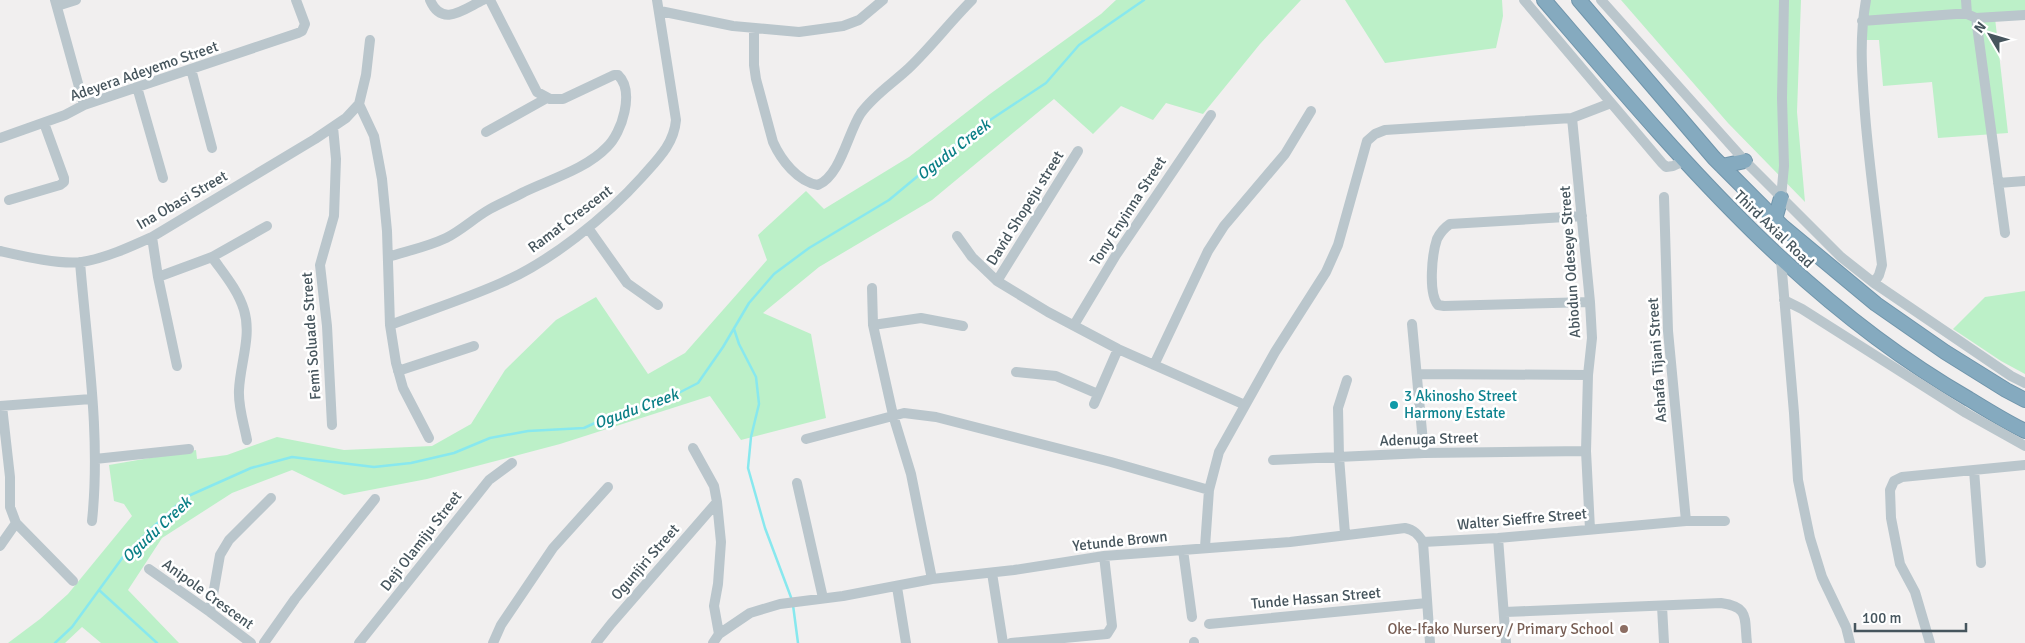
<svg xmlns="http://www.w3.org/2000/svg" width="2025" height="643" viewBox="0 0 2025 643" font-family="Signika,sans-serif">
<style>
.green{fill:#bcf0c8}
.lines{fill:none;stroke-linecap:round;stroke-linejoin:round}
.stream{stroke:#88e8ee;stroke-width:2.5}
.highway-casing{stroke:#7095ab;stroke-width:16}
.minor{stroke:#bac6cc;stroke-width:10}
.highway{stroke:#85aabf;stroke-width:14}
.culture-dot{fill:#0f9aa8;stroke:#fff;stroke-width:2}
.education-dot{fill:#8d6e63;stroke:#fff;stroke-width:2}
.labels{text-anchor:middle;stroke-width:5;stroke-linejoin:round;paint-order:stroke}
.street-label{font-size:15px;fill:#46555d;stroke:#fff}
.culture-label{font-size:15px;fill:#0d838f;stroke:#fff;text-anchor:start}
.education-label{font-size:15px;fill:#785e54;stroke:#fff;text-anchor:end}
.water-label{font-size:16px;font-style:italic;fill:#0a7f86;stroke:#fff}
</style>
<rect width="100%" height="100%" fill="#f1efef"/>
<path class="green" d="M 1116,0 L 1301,0 L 1260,44 L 1203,114 L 1166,103 L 1153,120 L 1121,106 L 1093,134 L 1054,99 L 932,200 L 819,267 L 763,313 L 811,334 L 826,418 L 741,440 L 710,396 L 560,444 L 427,479 L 344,495 L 292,470 L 232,493 L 162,538 L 128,590 L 179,643 L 101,643 L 82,627 L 65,643 L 8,643 L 40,619 L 68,594 L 132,516 L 124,504 L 114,501 L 109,465 L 196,450 L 197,459 L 227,455 L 277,437 L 344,450 L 432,446 L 471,424 L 505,370 L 556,320 L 596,297 L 648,374 L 685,353 L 767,260 L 758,235 L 806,191 L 824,209 L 909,157 L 990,94 L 1101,14 Z
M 1345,0 L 1502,0 L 1503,16 L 1496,48 L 1385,63 Z
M 1621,0 L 1801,0 L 1797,112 L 1805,202 L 1728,123 Z
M 1869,0 L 2025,0 L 2025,15 L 1995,18 L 2008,133 L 1938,138 L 1932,82 L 1883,86 L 1879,40 L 1865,40 Z
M 2025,291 L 2025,374 L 2001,361 L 1953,329 L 1985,297 Z"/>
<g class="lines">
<path class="stream" d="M 734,329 L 739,344 L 756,377 L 759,404 L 751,437 L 748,468 L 765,528 L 792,600
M 99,590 L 157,643
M 793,605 L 798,643
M 55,643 L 72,627 L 123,557 L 153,527 L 186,497 L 251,468 L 292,457 L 374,467 L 411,463 L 454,453 L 490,438 L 528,431 L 584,428 L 619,412 L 663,401 L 698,383 L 723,347 L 749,303 L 774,274 L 809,248 L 889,200 L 966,136 L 1046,83 L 1079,45 L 1144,0"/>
<defs>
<path id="highway" d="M 1544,0 C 1674,151 1794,298 1969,399 C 1987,410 2006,422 2025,431
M 1579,0 L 1714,158 L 1782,226 L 1876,304 L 1945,352 L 2006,390 L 2025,400
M 1722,166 L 1745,161
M 1775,219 L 1781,198"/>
</defs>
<use href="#highway" class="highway-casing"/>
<path class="minor" d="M 55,0 L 84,105
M 430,0 C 442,28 464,9 483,0
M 1524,0 L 1662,163 L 1666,167 L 1673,166 L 1684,161
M 1601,0 L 1745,161 L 1841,257 L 1874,283 L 2011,376 L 2025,383
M 1866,0 C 1859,38 1862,75 1865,114 C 1869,164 1876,214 1882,265 L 1879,275 L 1874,283
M 1966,0 L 1967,14
M 57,6 L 76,0
M 660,11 L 733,26 L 799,32 L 843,26 L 859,20 L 883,0
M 1976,18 L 2025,15
M 1862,21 L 1956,14 L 1967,14 L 1976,18 L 2005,233
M 754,29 L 754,65 L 756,79 L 773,142 C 781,160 798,182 818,185 C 841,175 848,132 861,113 C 874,95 893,83 909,68 C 931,47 950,22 972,0
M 370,40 L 366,75 L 359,104 L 374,136 L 382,179 L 387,231 L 390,325 L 396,363 L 403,388 L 429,438
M 191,69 L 212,148
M 137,87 L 163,178
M 1572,118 L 1611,103
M 486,132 L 547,98
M 0,138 L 65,115 L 84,105 L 298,33 L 302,31 L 305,24 L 296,0
M 1998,183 L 2025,181
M 1664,197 L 1668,331 L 1686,521
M 1781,198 L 1784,166 L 1782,98 L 1784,0
M 9,200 L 60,185 L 64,182 L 64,178 L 44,123
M 1582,216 L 1450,224 C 1444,228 1440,233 1437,239 C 1432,254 1428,293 1438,305 L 1444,306 L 1590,302
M 588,228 L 627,283 L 658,305
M 957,236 L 972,257 L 997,281 L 1048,312 L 1118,349 L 1245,405
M 152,237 L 158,277 L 177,366
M 0,251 C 22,256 60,265 82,262 C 106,258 130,247 152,237 L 315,139 L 346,118 L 359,104
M 212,257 C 224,274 238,290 244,310 C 252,336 240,364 239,390 C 238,407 244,424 247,440
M 388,257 C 407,251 427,247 446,238 C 462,230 474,218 490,209 C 501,203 513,198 524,192 C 551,179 586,169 607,147 C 622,133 635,91 618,75 L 614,75 L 563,99 L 550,99 L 537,92 L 490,0
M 1781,260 L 1794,413 L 1798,480 L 1810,538 L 1822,577 L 1846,627 L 1850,643
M 80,262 C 87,348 101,436 92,521
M 158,277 L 212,257 L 267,226
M 997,281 L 1078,151
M 872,288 L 873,325 L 893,415 L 911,474 L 932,579
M 1784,300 L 1802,309 L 1966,413 L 2025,446
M 1412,324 L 1424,453
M 390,325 C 427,311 465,299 501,283 C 550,262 606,217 642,177 C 658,159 674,144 676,120 L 657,0
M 873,325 L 921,318 L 963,326
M 1074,325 L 1116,255 L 1211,115
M 1154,365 L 1208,251 L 1224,226 L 1285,154 L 1311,111
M 398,371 L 474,346
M 1016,372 L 1056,376 L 1098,394
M 1418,374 L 1588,375
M 1094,404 L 1118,349
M 0,406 L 91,399
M 2,406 L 10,477 L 10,507 L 16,523 L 73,581
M 332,425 L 327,326 L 320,265 L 334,216 L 336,159 L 333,127
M 806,439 L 904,413 L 936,417 L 1111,462 L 1209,490
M 693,448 L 714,486 L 717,502 L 721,542 L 718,584 L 714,606 L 719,634
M 95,459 L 189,449
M 1273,460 L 1424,453 L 1586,451
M 1974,470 L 1981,563
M 797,483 L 823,598
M 1345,534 L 1339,457 L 1338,408 L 1347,380
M 1498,538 L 1506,643
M 0,546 L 16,523
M 1205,547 L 1209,490 L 1219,452 L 1275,352 L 1326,272 L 1338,245 L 1367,141 L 1375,134 L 1385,130 L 1572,118 L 1590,302 L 1592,338 L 1588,375 L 1586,451 L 1590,529
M 1183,550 L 1192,617
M 149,569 L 210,612 L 251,643
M 992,573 L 1003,643
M 897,587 L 906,643
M 1662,606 L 1664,643
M 210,612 L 220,555 L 229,540 L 271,498
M 1505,612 L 1721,603 C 1750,607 1744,618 1747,643
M 1209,624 L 1427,603
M 1194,642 L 1194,643
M 264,643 L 295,599 L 375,499
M 359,643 L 489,480 L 512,463
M 493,643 L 501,625 L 553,548 L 608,487
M 596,643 L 611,624 L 717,502
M 713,643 L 719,634 L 750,613 L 780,604 L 843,596 L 932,579 L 1014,570 L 1104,556 L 1290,542 L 1405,528 C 1414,530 1418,534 1423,542
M 1011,643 L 1107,634 L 1112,626 L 1104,556
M 1430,643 L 1423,542 L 1498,538 L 1686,521 L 1725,521
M 1930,643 L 1915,592 L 1900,564 L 1891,518 L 1890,490 L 1894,481 L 1902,477 L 2025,465"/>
<use href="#highway" class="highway"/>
</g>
<circle class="culture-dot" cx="1394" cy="405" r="5"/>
<circle class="education-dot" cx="1624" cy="629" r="5"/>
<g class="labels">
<g class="street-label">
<text transform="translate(144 71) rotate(-19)" y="5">Adeyera Adeyemo Street</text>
<text transform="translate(182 200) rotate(-30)" y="5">Ina Obasi Street</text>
<text transform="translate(1025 208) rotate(-58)" y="5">David Shopeju street</text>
<text transform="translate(1128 211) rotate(-57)" y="5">Tony Enyinna Street</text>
<text transform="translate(570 219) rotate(-37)" y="5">Ramat Crescent</text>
<text transform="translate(1774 229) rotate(44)" y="5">Third Axial Road</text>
<text transform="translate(1570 262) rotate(-94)" y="5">Abiodun Odeseye Street</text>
<text transform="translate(311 336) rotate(-94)" y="5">Femi Soluade Street</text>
<text transform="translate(1657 360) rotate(-94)" y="5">Ashafa Tijani Street</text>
<text transform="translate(1429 439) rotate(-2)" y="5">Adenuga Street</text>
<text transform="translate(1522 519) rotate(-5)" y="5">Walter Sieffre Street</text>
<text transform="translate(421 541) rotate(-52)" y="5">Deji Olamiju Street</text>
<text transform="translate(1120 541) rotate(-6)" y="5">Yetunde Brown</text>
<text transform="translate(645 562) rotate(-49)" y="5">Ogunjiri Street</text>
<text transform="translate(208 594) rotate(36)" y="5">Anipole Crescent</text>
<text transform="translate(1316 598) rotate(-5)" y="5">Tunde Hassan Street</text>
</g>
<g class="culture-label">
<text x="1404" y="401">3 Akinosho Street<tspan x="1404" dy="17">Harmony Estate</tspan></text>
</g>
<g class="education-label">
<text x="1614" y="634">Oke-Ifako Nursery / Primary School</text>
</g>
<g class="water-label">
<text transform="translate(953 149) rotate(-38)" y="6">Ogudu Creek</text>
<text transform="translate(636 408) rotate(-20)" y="6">Ogudu Creek</text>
<text transform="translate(156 529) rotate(-43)" y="6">Ogudu Creek</text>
</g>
</g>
<g transform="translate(1990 35) rotate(308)" stroke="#ffffff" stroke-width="4" paint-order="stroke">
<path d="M0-4L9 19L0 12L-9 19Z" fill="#46555d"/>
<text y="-8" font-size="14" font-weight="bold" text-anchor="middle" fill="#46555d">N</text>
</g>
<path d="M1855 623v8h111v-8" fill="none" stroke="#46555d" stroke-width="2.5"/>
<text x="1862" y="623" font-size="15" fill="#46555d" stroke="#ffffff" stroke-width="4" paint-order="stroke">100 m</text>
</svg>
